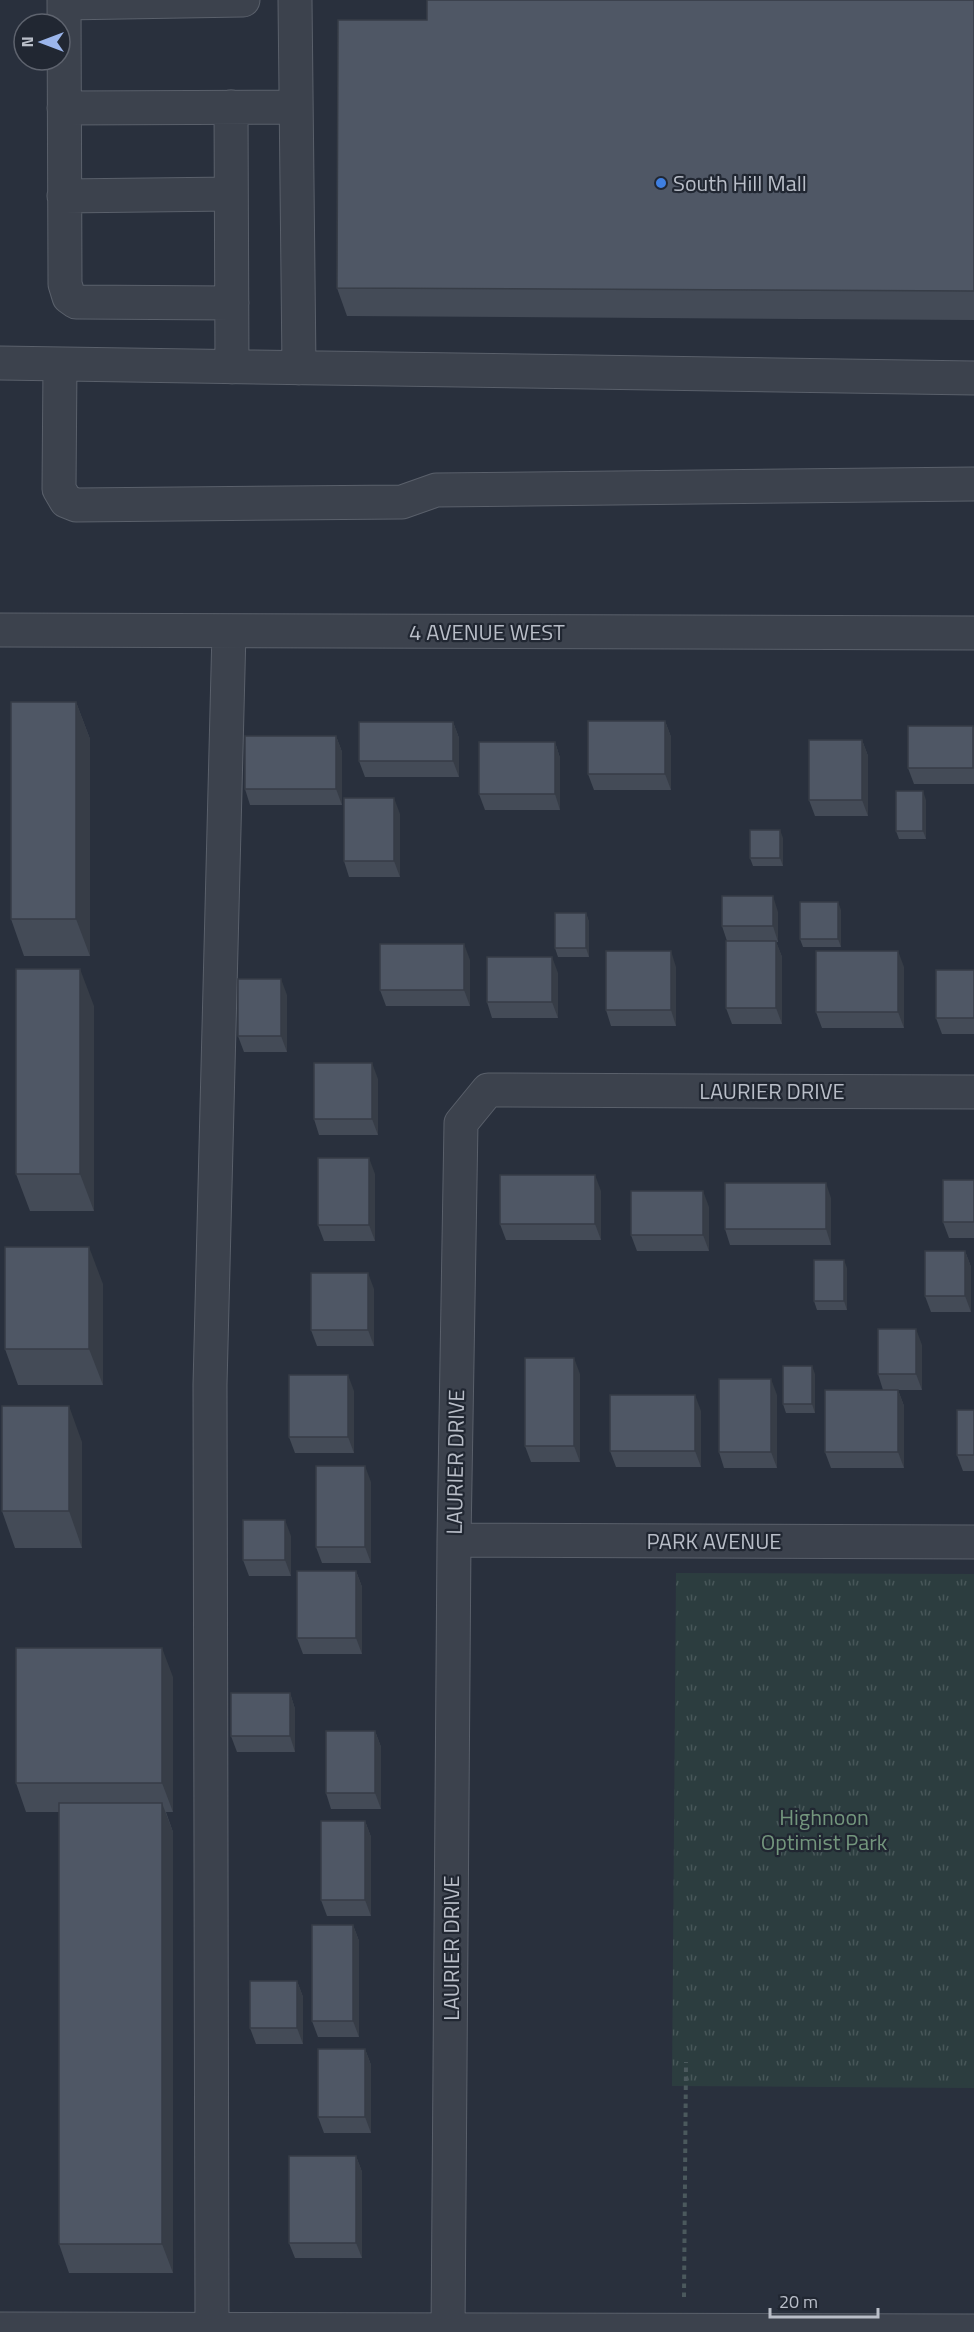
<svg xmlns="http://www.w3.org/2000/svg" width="974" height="2332" viewBox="0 0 974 2332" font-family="'Titillium Web',sans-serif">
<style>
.grass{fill:url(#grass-tufts)}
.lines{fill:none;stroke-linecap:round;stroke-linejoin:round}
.minor-casing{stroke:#5a606b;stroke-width:35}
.path{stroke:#4b595d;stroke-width:4;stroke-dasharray:4.5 4.5;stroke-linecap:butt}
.minor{stroke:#3c424d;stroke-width:33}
.wall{fill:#444b57}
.shaded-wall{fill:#373d47}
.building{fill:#4f5765;stroke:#373d47;stroke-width:1.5}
.shop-dot{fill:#3f7fe0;stroke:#212732;stroke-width:2}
.labels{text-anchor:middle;stroke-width:4.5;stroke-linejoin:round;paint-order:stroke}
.poi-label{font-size:22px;fill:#b9bec8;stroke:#212732;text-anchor:start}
.street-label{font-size:22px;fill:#b9bec8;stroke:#212732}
.park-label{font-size:22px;fill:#73967d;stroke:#212732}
</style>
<defs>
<pattern id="grass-tufts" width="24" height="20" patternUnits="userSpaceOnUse" patternTransform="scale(1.5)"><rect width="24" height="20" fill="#2c3d3f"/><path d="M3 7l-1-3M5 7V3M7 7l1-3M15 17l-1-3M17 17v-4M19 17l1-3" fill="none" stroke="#485759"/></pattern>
</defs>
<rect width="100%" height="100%" fill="#29303d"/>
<path class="grass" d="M 676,1573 L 974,1574 L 974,2088 L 672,2086 Z"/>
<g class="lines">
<defs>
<path id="minor" d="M 64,0 L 65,284 L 69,297 L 76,302 L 232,303
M 295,0 L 299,368
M 64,3 L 243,0
M 231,107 L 232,367
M 64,108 L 296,107
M 64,196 L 231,194
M 0,363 L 974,378
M 60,364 L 59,489 L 66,501 L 76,505 L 402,502 L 436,490 L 974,484
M 0,630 L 974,633
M 454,1540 L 974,1542
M 0,2329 L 974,2331
M 212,2332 L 210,1385 L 229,631
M 448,2332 L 454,1540 L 461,1123 L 488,1090 L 974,1092"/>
</defs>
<use href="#minor" class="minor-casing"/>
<path class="path" d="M 684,2297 L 686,2062"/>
<use href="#minor" class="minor"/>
</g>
<path class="wall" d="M 974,0 L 974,320 L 347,316 L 337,288 L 427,20 Z
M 76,702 L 90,739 L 90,956 L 24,956 L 11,919 Z
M 665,721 L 671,737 L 671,790 L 594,790 L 588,774 Z
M 453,722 L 459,738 L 459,777 L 365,777 L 359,761 Z
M 974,727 L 974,784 L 914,784 L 908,768 Z
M 336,736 L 342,752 L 342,805 L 250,805 L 245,789 Z
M 862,740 L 868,756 L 868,816 L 815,816 L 809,800 Z
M 555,742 L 560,758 L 560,810 L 485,810 L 479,794 Z
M 926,800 L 926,839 L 899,839 L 896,831 Z
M 400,814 L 400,877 L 349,877 L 344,861 Z
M 783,838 L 783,866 L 753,866 L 750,858 Z
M 841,910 L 841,947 L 803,947 L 800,939 Z
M 778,912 L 778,942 L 776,942 L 782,957 L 782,1024 L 732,1024 L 726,1008 L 727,941 L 722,926 Z
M 586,913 L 589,922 L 589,957 L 558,957 L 555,948 Z
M 470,960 L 470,1006 L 386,1006 L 380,990 Z
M 676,967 L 676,1026 L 611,1026 L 606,1010 Z
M 904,967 L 904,1028 L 822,1028 L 816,1012 Z
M 974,970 L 974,1034 L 942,1034 L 936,1018 Z
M 558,973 L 558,1018 L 492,1018 L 487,1002 Z
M 287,995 L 287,1052 L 244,1052 L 238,1036 Z
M 94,1006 L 94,1211 L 30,1211 L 16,1174 Z
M 378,1079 L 378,1135 L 319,1135 L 314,1119 Z
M 375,1174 L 375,1241 L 324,1241 L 318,1225 Z
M 974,1180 L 974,1238 L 949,1238 L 943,1222 Z
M 601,1191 L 601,1240 L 506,1240 L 500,1224 Z
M 831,1198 L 831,1245 L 730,1245 L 725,1229 Z
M 709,1207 L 709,1251 L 637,1251 L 631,1235 Z
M 965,1251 L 971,1267 L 971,1312 L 931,1312 L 925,1296 Z
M 847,1268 L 847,1310 L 817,1310 L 814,1301 Z
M 103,1284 L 103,1385 L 18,1385 L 5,1349 Z
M 374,1289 L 374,1346 L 317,1346 L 311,1330 Z
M 922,1345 L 922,1390 L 898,1390 L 904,1406 L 904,1468 L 831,1468 L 825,1452 L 883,1390 L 878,1374 Z
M 580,1374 L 580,1462 L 531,1462 L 525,1446 Z
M 815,1374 L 815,1413 L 786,1413 L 783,1404 Z
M 354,1391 L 354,1453 L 295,1453 L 289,1437 Z
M 777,1395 L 777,1468 L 724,1468 L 719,1452 Z
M 974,1410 L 974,1471 L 963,1471 L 957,1455 Z
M 701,1411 L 701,1467 L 616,1467 L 610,1451 Z
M 82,1442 L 82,1548 L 15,1548 L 2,1511 Z
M 371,1482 L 371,1563 L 322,1563 L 316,1547 Z
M 291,1536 L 291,1576 L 249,1576 L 243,1560 Z
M 356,1571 L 362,1587 L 362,1654 L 303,1654 L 297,1638 Z
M 173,1677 L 173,1812 L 166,1812 L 173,1832 L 173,2273 L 69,2273 L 59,2244 L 59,1812 L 26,1812 L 16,1783 Z
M 290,1693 L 295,1709 L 295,1752 L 237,1752 L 231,1736 Z
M 375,1731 L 381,1747 L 381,1809 L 331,1809 L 326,1793 Z
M 365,1821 L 371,1837 L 371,1916 L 327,1916 L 321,1900 Z
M 353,1925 L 359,1941 L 359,2037 L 318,2037 L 312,2021 Z
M 297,1981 L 303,1997 L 303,2044 L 256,2044 L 250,2028 Z
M 365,2049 L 371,2065 L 371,2133 L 324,2133 L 318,2117 Z
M 356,2156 L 362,2172 L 362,2258 L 295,2258 L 289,2243 Z"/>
<path class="shaded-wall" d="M 76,702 L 90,739 L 90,956 L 76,919 Z
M 665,721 L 671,737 L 671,790 L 665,774 Z
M 453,722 L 459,738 L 459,777 L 453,761 Z
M 336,736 L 342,752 L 342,805 L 336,789 Z
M 862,740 L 868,756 L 868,816 L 862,800 Z
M 555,742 L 560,758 L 560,810 L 555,794 Z
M 923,791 L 926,800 L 926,839 L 923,831 Z
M 394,798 L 400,814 L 400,877 L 394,861 Z
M 780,830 L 783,838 L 783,866 L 780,858 Z
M 773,896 L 778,912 L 778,942 L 773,926 Z
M 838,902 L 841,910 L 841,947 L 838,939 Z
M 586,913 L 589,922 L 589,957 L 586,948 Z
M 776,941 L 782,957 L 782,1024 L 776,1008 Z
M 464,944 L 470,960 L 470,1006 L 464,990 Z
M 671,951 L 676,967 L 676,1026 L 671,1010 Z
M 898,951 L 904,967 L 904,1028 L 898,1012 Z
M 552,957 L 558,973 L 558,1018 L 552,1002 Z
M 80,969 L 94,1006 L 94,1211 L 80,1174 Z
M 281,979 L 287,995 L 287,1052 L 281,1036 Z
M 372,1063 L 378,1079 L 378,1135 L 372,1119 Z
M 369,1158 L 375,1174 L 375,1241 L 369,1225 Z
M 595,1175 L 601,1191 L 601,1240 L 595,1224 Z
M 826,1183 L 831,1198 L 831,1245 L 826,1229 Z
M 703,1191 L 709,1207 L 709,1251 L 703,1235 Z
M 89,1247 L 103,1284 L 103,1385 L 89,1349 Z
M 965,1251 L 971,1267 L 971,1312 L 965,1296 Z
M 844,1260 L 847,1268 L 847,1310 L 844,1301 Z
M 368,1273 L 374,1289 L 374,1346 L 368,1330 Z
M 916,1329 L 922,1345 L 922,1390 L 916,1374 Z
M 574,1358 L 580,1374 L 580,1462 L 574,1446 Z
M 812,1366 L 815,1374 L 815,1413 L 812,1404 Z
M 348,1375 L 354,1391 L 354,1453 L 348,1437 Z
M 771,1379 L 777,1395 L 777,1468 L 771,1452 Z
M 898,1390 L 904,1406 L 904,1468 L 898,1452 Z
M 695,1395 L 701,1411 L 701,1467 L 695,1451 Z
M 69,1406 L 82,1442 L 82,1548 L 69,1511 Z
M 365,1466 L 371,1482 L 371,1563 L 365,1547 Z
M 285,1520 L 291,1536 L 291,1576 L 285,1560 Z
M 356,1571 L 362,1587 L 362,1654 L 356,1638 Z
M 162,1648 L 173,1677 L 173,1812 L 162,1783 Z
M 290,1693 L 295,1709 L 295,1752 L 290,1736 Z
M 375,1731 L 381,1747 L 381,1809 L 375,1793 Z
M 162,1803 L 173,1832 L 173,2273 L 162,2244 Z
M 365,1821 L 371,1837 L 371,1916 L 365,1900 Z
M 353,1925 L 359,1941 L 359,2037 L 353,2021 Z
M 297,1981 L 303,1997 L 303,2044 L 297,2028 Z
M 365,2049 L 371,2065 L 371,2133 L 365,2117 Z
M 356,2156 L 362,2172 L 362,2258 L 356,2243 Z"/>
<path class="building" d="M 427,0 L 974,0 L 974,291 L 337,288 L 338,20 L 427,20 Z
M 11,702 L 76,702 L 76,919 L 11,919 Z
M 588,721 L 665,721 L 665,774 L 588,774 Z
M 359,722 L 453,722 L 453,761 L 359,761 Z
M 908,726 L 973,726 L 973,768 L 908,768 Z
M 245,736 L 336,736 L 336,789 L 245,789 Z
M 809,740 L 862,740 L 862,800 L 809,800 Z
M 479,742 L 555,742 L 555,794 L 479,794 Z
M 896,791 L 923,791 L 923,831 L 896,831 Z
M 344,798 L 394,798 L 394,861 L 344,861 Z
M 750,830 L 780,830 L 780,858 L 750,858 Z
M 722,896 L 773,896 L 773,926 L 722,926 Z
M 800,902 L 838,902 L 838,939 L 800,939 Z
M 555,913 L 586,913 L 586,948 L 555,948 Z
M 726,941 L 776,941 L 776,1008 L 726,1008 Z
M 380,944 L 464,944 L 464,990 L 380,990 Z
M 606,951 L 671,951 L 671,1010 L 606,1010 Z
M 816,951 L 898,951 L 898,1012 L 816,1012 Z
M 487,957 L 552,957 L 552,1002 L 487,1002 Z
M 16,969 L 80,969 L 80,1174 L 16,1174 Z
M 936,970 L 974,970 L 974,1018 L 936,1018 Z
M 238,979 L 281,979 L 281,1036 L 238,1036 Z
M 314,1063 L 372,1063 L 372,1119 L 314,1119 Z
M 318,1158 L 369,1158 L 369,1225 L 318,1225 Z
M 500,1175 L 595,1175 L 595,1224 L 500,1224 Z
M 943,1180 L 974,1180 L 974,1222 L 943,1222 Z
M 725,1183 L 826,1183 L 826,1229 L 725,1229 Z
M 631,1191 L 703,1191 L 703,1235 L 631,1235 Z
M 5,1247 L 89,1247 L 89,1349 L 5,1349 Z
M 925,1251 L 965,1251 L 965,1296 L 925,1296 Z
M 814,1260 L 844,1260 L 844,1301 L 814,1301 Z
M 311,1273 L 368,1273 L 368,1330 L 311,1330 Z
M 878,1329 L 916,1329 L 916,1374 L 878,1374 Z
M 525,1358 L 574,1358 L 574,1446 L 525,1446 Z
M 783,1366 L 812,1366 L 812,1404 L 783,1404 Z
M 289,1375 L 348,1375 L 348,1437 L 289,1437 Z
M 719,1379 L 771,1379 L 771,1452 L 719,1452 Z
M 825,1390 L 898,1390 L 898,1452 L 825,1452 Z
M 610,1395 L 695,1395 L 695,1451 L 610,1451 Z
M 2,1406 L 69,1406 L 69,1511 L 2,1511 Z
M 957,1410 L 974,1410 L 974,1455 L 957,1455 Z
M 316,1466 L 365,1466 L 365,1547 L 316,1547 Z
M 243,1520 L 285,1520 L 285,1560 L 243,1560 Z
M 297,1571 L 356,1571 L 356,1638 L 297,1638 Z
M 16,1648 L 162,1648 L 162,1783 L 16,1783 Z
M 231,1693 L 290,1693 L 290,1736 L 231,1736 Z
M 326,1731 L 375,1731 L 375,1793 L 326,1793 Z
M 59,1803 L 162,1803 L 162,2244 L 59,2244 Z
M 321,1821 L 365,1821 L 365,1900 L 321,1900 Z
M 312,1925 L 353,1925 L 353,2021 L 312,2021 Z
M 250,1981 L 297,1981 L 297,2028 L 250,2028 Z
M 318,2049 L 365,2049 L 365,2117 L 318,2117 Z
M 289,2156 L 356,2156 L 356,2243 L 289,2243 Z"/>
<circle class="shop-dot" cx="661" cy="183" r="6"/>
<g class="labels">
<g class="poi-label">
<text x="673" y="191">South Hill Mall</text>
</g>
<g class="street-label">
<text x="487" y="640">4 AVENUE WEST</text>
<text x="772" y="1099">LAURIER DRIVE</text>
<text transform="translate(455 1462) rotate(-89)" y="8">LAURIER DRIVE</text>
<text x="714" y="1549">PARK AVENUE</text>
<text transform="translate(451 1948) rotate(-90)" y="8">LAURIER DRIVE</text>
</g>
<g class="park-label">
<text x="824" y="1825">Highnoon<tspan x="824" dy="25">Optimist Park</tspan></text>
</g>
</g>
<g transform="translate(42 42) rotate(270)"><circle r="28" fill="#212732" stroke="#5e636e" stroke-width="1.5"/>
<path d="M0-4.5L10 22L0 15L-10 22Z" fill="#9bb5eb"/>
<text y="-9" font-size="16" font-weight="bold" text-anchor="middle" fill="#b9bec8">N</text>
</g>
<path d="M770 2308v9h108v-9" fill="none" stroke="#b9bec8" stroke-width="3"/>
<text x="779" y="2308" font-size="18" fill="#b9bec8" stroke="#212732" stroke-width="4.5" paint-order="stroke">20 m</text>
</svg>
